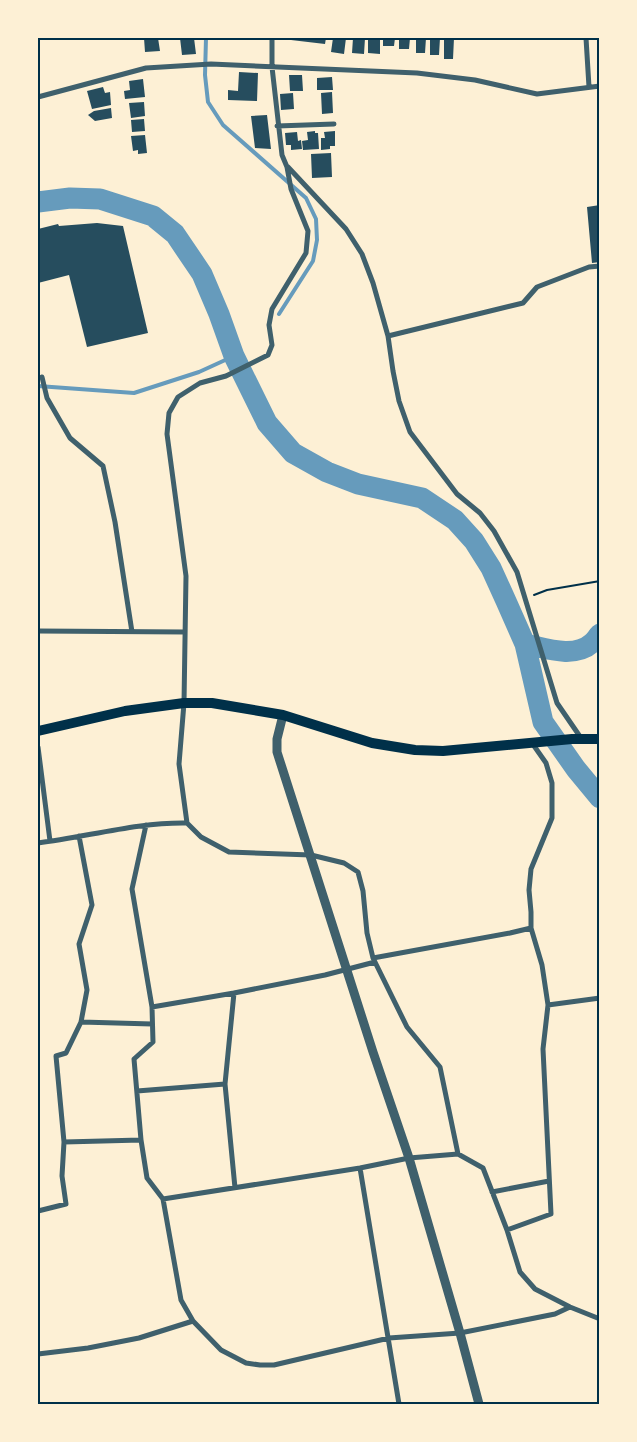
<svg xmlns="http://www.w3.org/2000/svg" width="637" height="1442" viewBox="0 0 637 1442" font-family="'Public Sans',sans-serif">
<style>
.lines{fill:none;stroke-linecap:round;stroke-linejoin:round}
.stream{stroke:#669bbc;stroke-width:4}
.river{stroke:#669bbc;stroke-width:21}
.building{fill:#264d5e}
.path{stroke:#003049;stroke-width:2}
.minor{stroke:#3f606c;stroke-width:5}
.tertiary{stroke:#3f606c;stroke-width:9}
.secondary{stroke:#003049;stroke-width:10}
.neatline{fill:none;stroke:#003049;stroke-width:2}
</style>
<rect width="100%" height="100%" fill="#fdf0d5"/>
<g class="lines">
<path class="stream" d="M 206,38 L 205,75 L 208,102 L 223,125 L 306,198 L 316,219 L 317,240 L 313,261 L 279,314
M 38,386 L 134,393 L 199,372 L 234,356"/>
<path class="river" d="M 38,202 L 70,198 L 100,199 L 153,216 L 175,234 L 202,274 L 219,314 L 234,356 L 267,423 L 293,453 L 327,472 L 358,484 L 422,498 L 455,520 L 474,541 L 491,568 L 506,601 L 525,644 L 543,722 L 576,769 L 600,798
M 525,644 C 545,648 574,659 592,643 C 595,641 597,637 600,634"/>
</g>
<path class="building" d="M 144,38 L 158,38 L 160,51 L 145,52 Z
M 180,38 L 194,38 L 196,54 L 182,55 Z
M 292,38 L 326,38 L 325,44 L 291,40 Z
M 333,38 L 346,38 L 344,54 L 331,52 Z
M 353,38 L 365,38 L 364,54 L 352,53 Z
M 368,38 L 380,38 L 380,54 L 368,53 Z
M 383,38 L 395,38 L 394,46 L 383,46 Z
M 399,38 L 410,38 L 409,49 L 399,49 Z
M 416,38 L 426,38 L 425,53 L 416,53 Z
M 430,38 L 440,38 L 439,55 L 430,55 Z
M 444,38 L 454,38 L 453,59 L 444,59 Z
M 239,72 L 258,73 L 257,101 L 228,100 L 228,90 L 238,91 Z
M 289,75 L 302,75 L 303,91 L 290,91 Z
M 332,77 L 333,90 L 317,90 L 317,78 Z
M 143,79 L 145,97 L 125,99 L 124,91 L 130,90 L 129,81 Z
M 103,87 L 105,93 L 110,92 L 111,105 L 92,109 L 87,91 Z
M 332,92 L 333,113 L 322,114 L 321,93 Z
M 293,93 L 294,109 L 281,110 L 280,94 Z
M 144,102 L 145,116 L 131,118 L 129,103 Z
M 111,108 L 112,118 L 95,121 L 88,115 L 94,111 Z
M 267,115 L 271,149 L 255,148 L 251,116 Z
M 144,119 L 145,131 L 132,132 L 131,120 Z
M 315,131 L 315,133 L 318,133 L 319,149 L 303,150 L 302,141 L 308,140 L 307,132 Z
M 335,131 L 335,146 L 330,146 L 330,149 L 321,150 L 321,138 L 325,138 L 324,132 Z
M 297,132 L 298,141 L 301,140 L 302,149 L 291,150 L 291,145 L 286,145 L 285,133 Z
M 145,135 L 147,153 L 138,154 L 138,150 L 133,151 L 131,136 Z
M 331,153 L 332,177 L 312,178 L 311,154 Z
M 600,205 L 600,262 L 592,263 L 587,207 Z
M 97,223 L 123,226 L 148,333 L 87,347 L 69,275 L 38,283 L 38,229 L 58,224 L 59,226 Z"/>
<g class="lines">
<path class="path" d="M 534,595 L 547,590 L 600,581"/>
<path class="minor" d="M 272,38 L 272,67 L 282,155 L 287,167 L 291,189 L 308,231 L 306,253 L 272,309 L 269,325 L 272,345 L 268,355 L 226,376 L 200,383 L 178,397 L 169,413 L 167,434 L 186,576 L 184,703 L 179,764 L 187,823 L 201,837 L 229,852 L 311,855 L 344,863 L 358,872 L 363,891 L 367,933 L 373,958 L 407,1027 L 440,1067 L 458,1154
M 586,38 L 589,87
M 38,97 L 146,68 L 211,64 L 417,73 L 475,80 L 537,94 L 600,86
M 277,126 L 334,124
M 288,167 L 346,229 L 362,254 L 373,283 L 388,336 L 393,371 L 399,401 L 410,432 L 457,494 L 480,513 L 494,531 L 517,572 L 557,703 L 581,738
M 388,336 L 523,303 L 537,287 L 589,267 L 600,266
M 42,377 L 47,398 L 70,438 L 103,466 L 115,522 L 132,632
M 38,631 L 185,632
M 38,747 L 50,841
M 38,843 C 87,837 137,822 187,823
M 373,958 L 510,933 L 531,928
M 548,1005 L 600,998
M 152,1007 L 234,993
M 81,1022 L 152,1024
M 137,1091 L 225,1084
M 141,1140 L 134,1059 L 153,1042 L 152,1007 L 132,889 L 146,825
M 64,1142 L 141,1140 L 147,1178 L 163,1199 L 181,1300 L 193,1321 L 221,1350 L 246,1363 L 260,1365 L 274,1365 L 389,1338 L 460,1333 L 555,1314 L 570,1307
M 360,1168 L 399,1404
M 235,1188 L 225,1084 L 234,993 L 325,975 L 375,962
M 492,1192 L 549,1181
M 163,1199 L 360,1168 L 409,1158 L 458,1154 L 483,1168 L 507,1230 L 520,1272 L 535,1289 L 570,1307 L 600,1319
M 38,1211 L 66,1204 L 62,1176 L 64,1142 L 56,1056 L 66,1053 L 81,1022 L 87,990 L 79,944 L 92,905 L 79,836
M 507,1230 L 551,1214 L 543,1049 L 548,1005 L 542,965 L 531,928 L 531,912 L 529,890 L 531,869 L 552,818 L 552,783 L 546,763 L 532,743
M 38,1354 L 88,1348 L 139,1338 L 193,1321"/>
<path class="tertiary" d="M 283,715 L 277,739 L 277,752 L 373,1052 L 409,1158 L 460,1333 L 479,1404"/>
<path class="secondary" d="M 38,731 L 125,711 L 184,703 L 212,703 L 283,715 L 372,743 L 415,750 L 443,751 L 572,739 L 600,739"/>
</g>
<rect width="637" height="1442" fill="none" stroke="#fdf0d5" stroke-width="78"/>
<rect x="39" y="39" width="559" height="1364" class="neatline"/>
</svg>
